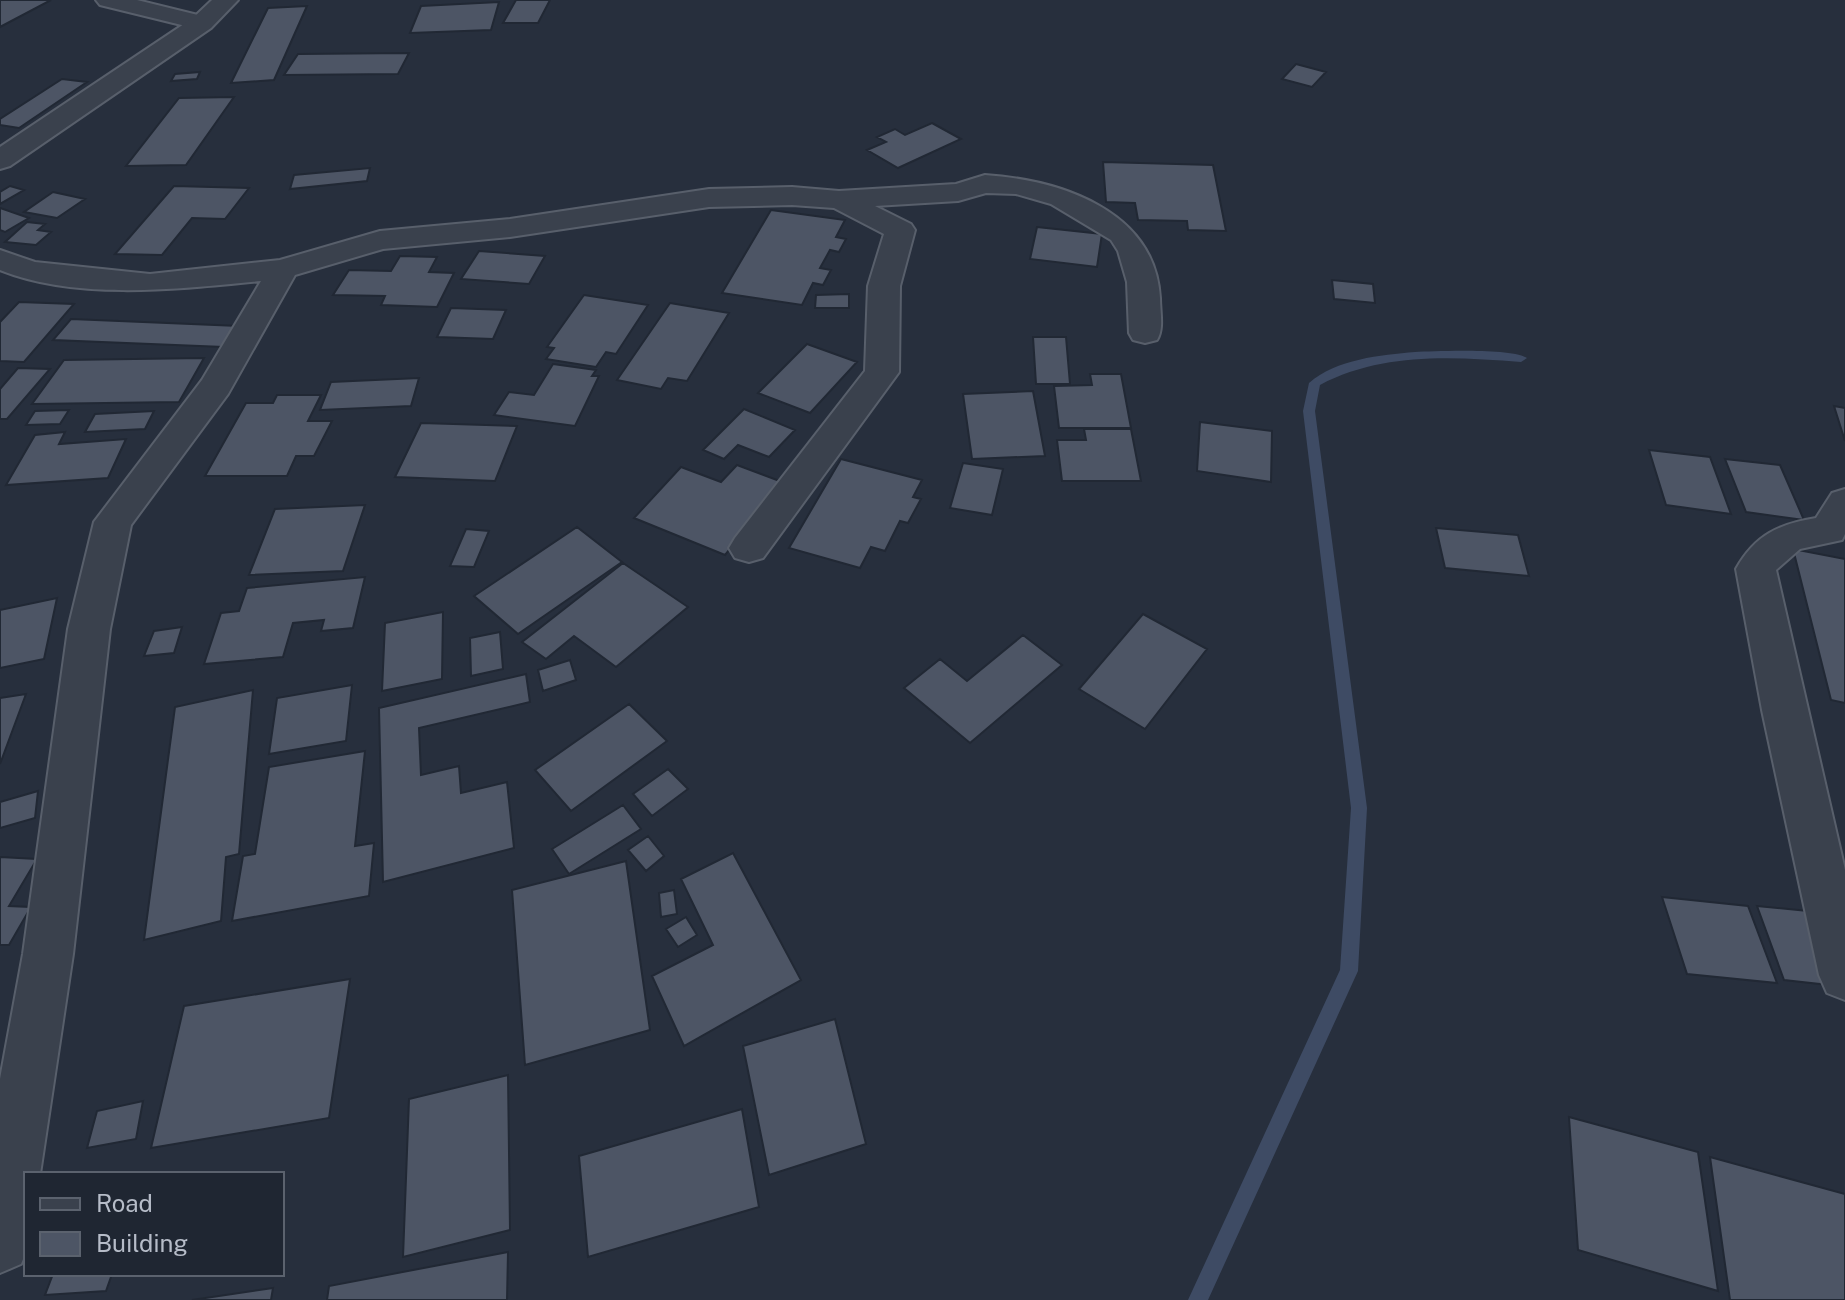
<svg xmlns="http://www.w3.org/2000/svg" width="1845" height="1300" viewBox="0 0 1845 1300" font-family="'Public Sans',sans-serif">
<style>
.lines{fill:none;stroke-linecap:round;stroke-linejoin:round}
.stream{fill:#3e4b64;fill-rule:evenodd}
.building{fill:#4d5565;stroke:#212834;stroke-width:2}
.minor-casing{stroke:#585f6b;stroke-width:4}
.tertiary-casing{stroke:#585f6b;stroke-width:4}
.minor{fill:#3a414d;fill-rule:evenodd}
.tertiary{fill:#3a414d;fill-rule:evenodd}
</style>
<rect width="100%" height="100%" fill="#272f3d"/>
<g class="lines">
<path class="stream" d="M 1415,352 C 1437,351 1511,348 1527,358 L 1521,362 C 1452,357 1383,352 1320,385 L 1315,411 L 1367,808 L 1358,971 L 1208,1300 L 1188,1300 L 1340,970 L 1351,808 L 1303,411 L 1309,383 C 1336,359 1381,355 1415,352 Z"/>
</g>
<path class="building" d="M 0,0 L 51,0 L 0,27 Z
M 516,0 L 550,0 L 538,23 L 503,23 Z
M 499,2 L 491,30 L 410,33 L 421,6 Z
M 307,6 L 274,80 L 231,83 L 268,8 Z
M 409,53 L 398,74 L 284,75 L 298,54 Z
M 1296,64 L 1326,72 L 1312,87 L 1282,79 Z
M 200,72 L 197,79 L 171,81 L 175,74 Z
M 62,79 L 87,82 L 19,128 L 0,125 L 0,119 Z
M 234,97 L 186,165 L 126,166 L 179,98 Z
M 932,123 L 961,139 L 898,168 L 867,150 L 886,142 L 877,137 L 895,129 L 905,135 Z
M 1103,162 L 1213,165 L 1226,231 L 1188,230 L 1187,221 L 1138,220 L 1135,203 L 1106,202 Z
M 370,168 L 367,181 L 290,189 L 294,175 Z
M 10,186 L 24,190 L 0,204 L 0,192 Z
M 174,186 L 249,188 L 225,219 L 192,218 L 162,255 L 115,254 Z
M 53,192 L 85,199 L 57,218 L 24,212 Z
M 0,208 L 29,218 L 5,232 L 0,230 Z
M 771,210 L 845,220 L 836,237 L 846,239 L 839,252 L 830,250 L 820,268 L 831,270 L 823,285 L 813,283 L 802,305 L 722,293 Z
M 27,222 L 45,224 L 38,230 L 51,232 L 36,245 L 5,242 Z
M 1037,227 L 1102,234 L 1097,267 L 1030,259 Z
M 479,251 L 545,256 L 529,284 L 461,279 Z
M 400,256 L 437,257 L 429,272 L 454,273 L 437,307 L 381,305 L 385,296 L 333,295 L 349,270 L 391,271 Z
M 1332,280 L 1373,284 L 1375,303 L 1334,299 Z
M 849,294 L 849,308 L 815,308 L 816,295 Z
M 584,295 L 648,305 L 616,354 L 606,352 L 596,367 L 546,359 L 554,348 L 547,347 Z
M 19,302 L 74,304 L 24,362 L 0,361 L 0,322 Z
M 670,303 L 729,313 L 687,381 L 668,378 L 661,389 L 617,380 Z
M 451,308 L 506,310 L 493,339 L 437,337 Z
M 71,319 L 239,326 L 224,347 L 53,340 Z
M 1033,337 L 1066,337 L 1070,384 L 1036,384 Z
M 807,344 L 857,362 L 810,413 L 758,393 Z
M 204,358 L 179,402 L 32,404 L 64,360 Z
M 553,364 L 596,370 L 592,376 L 599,376 L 575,426 L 494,415 L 509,392 L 534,395 Z
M 18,368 L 50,369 L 7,419 L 0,419 L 0,389 Z
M 1090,374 L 1121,374 L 1131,428 L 1059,428 L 1054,386 L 1092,385 Z
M 419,378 L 411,406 L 320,410 L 331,382 Z
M 1033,391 L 1045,456 L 972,459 L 963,394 Z
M 277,395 L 321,395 L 308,421 L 332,421 L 314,456 L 296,456 L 287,476 L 205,476 L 246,403 L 273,403 Z
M 1834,406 L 1845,408 L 1845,441 Z
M 744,409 L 795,430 L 769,457 L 738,445 L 724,459 L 703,450 Z
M 69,410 L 60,424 L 26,425 L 35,411 Z
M 154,411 L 145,429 L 85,432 L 95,414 Z
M 1200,422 L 1272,431 L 1271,482 L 1197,471 Z
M 421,423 L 517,426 L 495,481 L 395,477 Z
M 1084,429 L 1131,429 L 1141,481 L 1062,481 L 1057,440 L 1086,440 Z
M 65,432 L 59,444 L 126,439 L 108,478 L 6,485 L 35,435 Z
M 1649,450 L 1710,457 L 1731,514 L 1666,505 Z
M 841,459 L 922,480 L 913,497 L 921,499 L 908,523 L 900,521 L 885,551 L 871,547 L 860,568 L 789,548 Z
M 1725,459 L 1780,465 L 1804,520 L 1746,512 Z
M 963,463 L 1003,469 L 992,515 L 950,508 Z
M 737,465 L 785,483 L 725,555 L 634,518 L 681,467 L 721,482 Z
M 365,505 L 343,571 L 249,575 L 275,509 Z
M 577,527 L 622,562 L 518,634 L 474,596 Z
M 1436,528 L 1518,535 L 1529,576 L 1445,568 Z
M 466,529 L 489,531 L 474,567 L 450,566 Z
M 1793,549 L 1845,559 L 1845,703 L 1831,700 Z
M 623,563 L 688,607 L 616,667 L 574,636 L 546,659 L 522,642 Z
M 365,577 L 353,628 L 321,631 L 324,620 L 293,623 L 283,657 L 204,664 L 221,613 L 239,611 L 247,588 Z
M 57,598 L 44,659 L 0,668 L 0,610 Z
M 443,612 L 442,679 L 382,691 L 385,623 Z
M 1143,614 L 1207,649 L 1145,729 L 1079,689 Z
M 182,627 L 174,653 L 144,656 L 154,631 Z
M 500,632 L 503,669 L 471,676 L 470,638 Z
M 1023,635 L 1062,665 L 970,743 L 904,688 L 940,659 L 967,681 Z
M 570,660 L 576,680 L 543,691 L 538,670 Z
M 526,674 L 530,702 L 419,728 L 421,775 L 459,766 L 461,793 L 507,782 L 514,848 L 383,882 L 379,708 Z
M 352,685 L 346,741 L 269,754 L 277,698 Z
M 253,690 L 239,854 L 226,857 L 221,921 L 144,940 L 175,707 Z
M 26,694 L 0,764 L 0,698 Z
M 629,704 L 667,741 L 571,811 L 535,770 Z
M 365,751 L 355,846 L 374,843 L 369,896 L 232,921 L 243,856 L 255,854 L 269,767 Z
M 668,769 L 688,789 L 652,816 L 633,794 Z
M 38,791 L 35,818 L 0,828 L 0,802 Z
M 623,805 L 641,829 L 569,874 L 552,849 Z
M 648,836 L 664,856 L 646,871 L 628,850 Z
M 733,853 L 801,980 L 684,1046 L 652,976 L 713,945 L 681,879 Z
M 0,857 L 37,859 L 9,906 L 31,907 L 9,945 L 0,945 Z
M 626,861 L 650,1030 L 525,1065 L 512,890 Z
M 674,890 L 677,914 L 661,917 L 659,893 Z
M 1662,897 L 1748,906 L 1777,983 L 1687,974 Z
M 1757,906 L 1808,911 L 1838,986 L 1784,980 Z
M 686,917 L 697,935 L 678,947 L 666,929 Z
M 350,979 L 329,1118 L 151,1148 L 184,1006 Z
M 835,1019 L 866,1144 L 769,1175 L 743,1046 Z
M 508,1075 L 510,1230 L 403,1257 L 409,1099 Z
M 143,1101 L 136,1139 L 87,1148 L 97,1111 Z
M 742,1109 L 759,1207 L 588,1257 L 579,1156 Z
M 1569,1117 L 1698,1152 L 1718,1291 L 1578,1250 Z
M 1710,1157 L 1845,1194 L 1845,1300 L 1730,1300 Z
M 508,1252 L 507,1300 L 327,1300 L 329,1286 Z
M 53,1274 L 112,1274 L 106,1291 L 45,1295 Z
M 273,1288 L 271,1300 L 192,1300 Z"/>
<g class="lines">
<defs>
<path id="minor" d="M 96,0 L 137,0 L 210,18 L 214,23 L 202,30 L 100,5 Z
M 985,175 C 1060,180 1155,210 1160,298 C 1160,312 1164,329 1157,340 L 1145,343 L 1133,340 L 1129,333 L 1127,282 L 1118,251 L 1111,240 L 1051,204 L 1016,194 L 986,193 L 958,201 L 875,206 L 911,224 L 915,230 L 900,286 L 899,372 L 763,558 L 749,562 L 735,558 L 729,548 L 735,538 L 865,371 L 868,286 L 884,234 L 834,208 L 792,205 L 709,207 L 510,237 L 383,249 L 295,275 L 228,394 L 131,525 L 110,629 L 73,954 L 40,1174 L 26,1174 L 26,1252 L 21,1264 L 0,1273 L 0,1079 L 23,954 L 68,629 L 94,522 L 202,380 L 261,281 C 180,289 77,301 0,270 L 0,250 L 35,262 L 150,274 L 280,260 L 380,231 L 510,219 L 709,189 L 792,187 L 839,191 L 956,184 Z
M 1845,489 L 1845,534 L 1842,540 L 1800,549 L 1776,570 L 1845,870 L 1845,1000 L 1827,993 L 1819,975 L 1762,710 L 1736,569 C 1755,535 1779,524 1816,518 L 1832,493 Z"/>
<path id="tertiary" d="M 212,0 L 238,0 L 211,28 L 10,166 L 0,169 L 0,147 L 193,18 Z"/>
</defs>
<use href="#minor" class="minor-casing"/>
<use href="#tertiary" class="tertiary-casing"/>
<use href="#minor" class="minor"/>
<use href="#tertiary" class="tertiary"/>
</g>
<rect x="24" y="1172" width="260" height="104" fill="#1f2632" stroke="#5b626e" stroke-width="2"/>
<rect x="40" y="1198" width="40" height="12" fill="#3a414d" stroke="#5b626e" stroke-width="2"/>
<text x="96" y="1212" font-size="24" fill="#b6bcc8">Road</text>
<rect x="40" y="1232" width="40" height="24" fill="#4d5565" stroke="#5b626e" stroke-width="2"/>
<text x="96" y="1252" font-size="24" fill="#b6bcc8">Building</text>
</svg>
